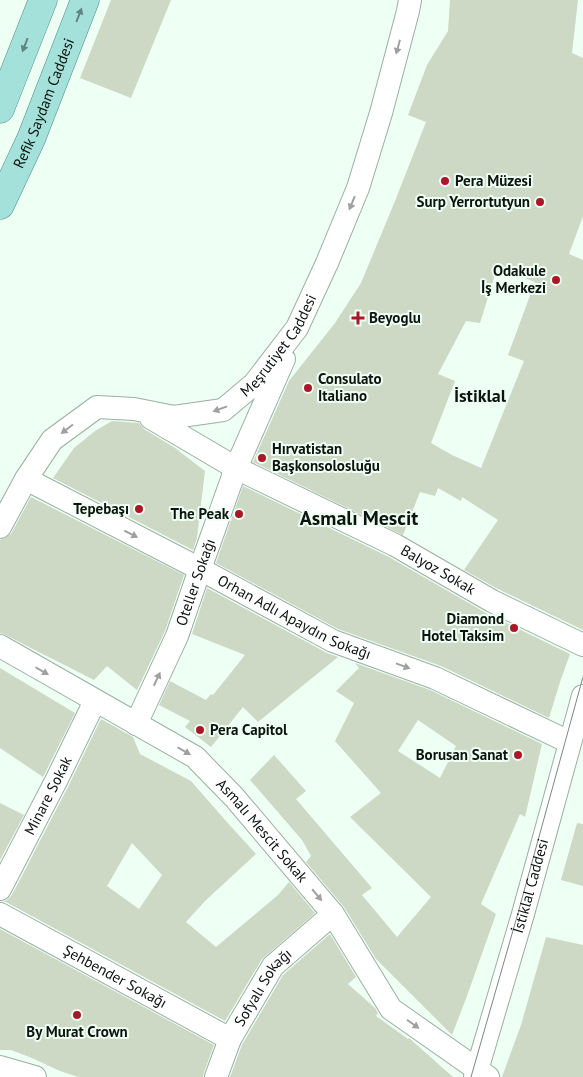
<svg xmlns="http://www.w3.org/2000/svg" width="583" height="1077" viewBox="0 0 583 1077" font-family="'PT Sans',sans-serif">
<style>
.building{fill:#cdd8c5;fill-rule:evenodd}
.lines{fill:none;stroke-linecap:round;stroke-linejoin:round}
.minor-casing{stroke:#9bafa3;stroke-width:24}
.major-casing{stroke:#488c83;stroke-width:29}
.minor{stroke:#fff;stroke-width:22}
.major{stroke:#a4e1da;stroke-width:28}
.tram{stroke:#7c8880;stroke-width:1}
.oneway{fill:#60857f}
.oneway2{fill:#9ea19f}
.poi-dot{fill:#ac1728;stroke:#eefff4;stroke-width:2}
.labels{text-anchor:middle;stroke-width:4;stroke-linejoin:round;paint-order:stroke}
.street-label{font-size:15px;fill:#0d140f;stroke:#eefff4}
.poi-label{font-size:15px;font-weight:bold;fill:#0d140f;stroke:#eefff4;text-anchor:end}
.quarter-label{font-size:18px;font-weight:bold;fill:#0d140f;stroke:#eefff4}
.district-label{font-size:20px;font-weight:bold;fill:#0d140f;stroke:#eefff4}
</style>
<rect width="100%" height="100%" fill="#eefff4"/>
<path class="building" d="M 111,0 L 171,0 L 131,98 L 80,78 Z
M 450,0 L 578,0 L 572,53 L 583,58 L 583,216 L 569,254 L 583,260 L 583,630 L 498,589 L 464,570 L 498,520 L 462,497 L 461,501 L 438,488 L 435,496 L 420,492 L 403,535 L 253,462 L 289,381 L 335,323 L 361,283 L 395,201 L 426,122 L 408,115 L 427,65 L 448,31 ZM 497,268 L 535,282 L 508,355 L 524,361 L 481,468 L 452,455 L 431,443 L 455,381 L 438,374 L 466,321 L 480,323 Z
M 112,421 L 139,423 L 144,429 L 175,448 L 205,471 L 197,538 L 193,550 L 53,478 L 74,448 L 95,431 Z
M 243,486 L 389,557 L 486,613 L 570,654 L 560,682 L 549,718 L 441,666 L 338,629 L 216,563 Z
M 31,497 L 184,575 L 165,631 L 137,690 L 107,666 L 94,680 L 27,646 L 6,635 L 0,633 L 0,540 L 6,538 L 11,534 Z
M 207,588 L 327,653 L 338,657 L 258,722 L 243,707 L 211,747 L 185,727 L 190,721 L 159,705 L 170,681 L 206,700 L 211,694 L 213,695 L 245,655 L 192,634 Z
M 355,663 L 430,690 L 542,744 L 525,817 L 520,814 L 481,904 L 496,914 L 467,996 L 452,1035 L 376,959 L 344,907 L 306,862 L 311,856 L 302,840 L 250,780 L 274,755 L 306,791 L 296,799 L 372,888 L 362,895 L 397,937 L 431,897 L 350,817 L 381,793 L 335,741 L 354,703 L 336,691 L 359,668 ZM 418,720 L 456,746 L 440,778 L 398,751 Z
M 0,668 L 75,713 L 43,777 L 0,748 Z
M 101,719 L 133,737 L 140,754 L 191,781 L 226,821 L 256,854 L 205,901 L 186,922 L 216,947 L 278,895 L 289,882 L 315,913 L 262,959 L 225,1021 L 6,902 L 3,902 L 7,900 L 12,895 L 69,785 ZM 132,843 L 162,875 L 139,909 L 107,886 Z
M 0,803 L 24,815 L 0,860 Z
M 577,823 L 583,824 L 583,886 L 561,880 Z
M 0,929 L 214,1045 L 204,1072 L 203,1077 L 78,1077 L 60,1071 L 32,1058 L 11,1050 L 0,1050 Z
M 330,934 L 356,977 L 348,984 L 375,1008 L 378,1013 L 376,1016 L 408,1039 L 409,1038 L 453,1077 L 230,1077 L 242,1045 L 283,975 Z
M 546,937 L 583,945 L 583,1077 L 502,1077 L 521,1025 Z"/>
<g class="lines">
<defs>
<g id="minor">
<path id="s1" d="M 151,418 L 236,468 L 395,545 L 492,601 L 583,645"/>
<path id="s2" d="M 26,479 L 200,569 L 333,641 L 435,678 L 569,742"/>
<path id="s3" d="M 0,527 L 26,479 L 52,440 L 97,407 L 134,409 L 174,417 L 223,410 L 254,384 L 297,328 L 327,263 L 358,188 L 381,113 L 408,11 L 410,0"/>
<path id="s4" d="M 0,646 L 195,757 L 234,797 L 333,914 L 391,1009 L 488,1077"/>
<path id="s5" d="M 136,724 L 177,636 L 200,569 L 236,468 L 284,359"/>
<path id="s6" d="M 0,889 L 57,779 L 95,701"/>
<path id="s7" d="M 0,914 L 230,1039"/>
<path d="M 0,1067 L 35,1077"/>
<path id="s8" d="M 216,1077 L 230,1039 L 273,966 L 333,914"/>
<path id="s9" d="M 475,1077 L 523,914 L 583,696"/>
</g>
<g id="major">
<path d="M 0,109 L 43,0"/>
<path id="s10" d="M 0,205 L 31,139 L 85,0"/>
</g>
</defs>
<use href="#minor" class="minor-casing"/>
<use href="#major" class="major-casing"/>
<use href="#minor" class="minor"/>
<use href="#major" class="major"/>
<path class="tram" d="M 471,1077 L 518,913 L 583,677"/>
</g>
<defs><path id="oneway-solid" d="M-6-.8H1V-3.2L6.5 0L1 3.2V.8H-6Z" transform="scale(1.25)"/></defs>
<g class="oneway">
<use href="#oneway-solid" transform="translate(79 15) rotate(-69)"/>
<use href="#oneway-solid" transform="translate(25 45) rotate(111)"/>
</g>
<g class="oneway2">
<use href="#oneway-solid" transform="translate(398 47) rotate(105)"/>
<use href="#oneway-solid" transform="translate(352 203) rotate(112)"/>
<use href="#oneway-solid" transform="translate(220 409) rotate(160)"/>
<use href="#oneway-solid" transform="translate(67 429) rotate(143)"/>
<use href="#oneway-solid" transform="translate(131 534) rotate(27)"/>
<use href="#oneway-solid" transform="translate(403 666) rotate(20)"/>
<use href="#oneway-solid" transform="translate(42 671) rotate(30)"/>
<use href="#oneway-solid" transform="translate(157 679) rotate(-65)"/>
<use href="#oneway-solid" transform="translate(184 751) rotate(30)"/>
<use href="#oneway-solid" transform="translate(317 895) rotate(50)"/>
<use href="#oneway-solid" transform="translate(413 1024) rotate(35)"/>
</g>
<g class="poi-dot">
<circle cx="445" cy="181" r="5"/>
<circle cx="540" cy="202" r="5"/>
<circle cx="556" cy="280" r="5"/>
<path d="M355.5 310.5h5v5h5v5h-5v5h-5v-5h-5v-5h5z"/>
<circle cx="308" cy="388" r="5"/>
<circle cx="262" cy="458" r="5"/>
<circle cx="139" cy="509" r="5"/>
<circle cx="239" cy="514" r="5"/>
<circle cx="514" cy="628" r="5"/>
<circle cx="200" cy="730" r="5"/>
<circle cx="518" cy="755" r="5"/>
<circle cx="77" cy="1015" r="5"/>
</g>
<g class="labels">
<g class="street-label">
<text dy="5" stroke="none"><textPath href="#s10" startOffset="111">Refik Saydam Caddesi</textPath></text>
<text dy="5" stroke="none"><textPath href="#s3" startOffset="371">Meşrutiyet Caddesi</textPath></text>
<text dy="5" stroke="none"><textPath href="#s1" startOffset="325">Balyoz Sokak</textPath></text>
<text dy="5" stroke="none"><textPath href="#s5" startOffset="154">Oteller Sokağı</textPath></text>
<text dy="5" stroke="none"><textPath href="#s2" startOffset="302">Orhan Adlı Apaydın Sokağı</textPath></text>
<text dy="5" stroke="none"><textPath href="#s6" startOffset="105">Minare Sokak</textPath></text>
<text dy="5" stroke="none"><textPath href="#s4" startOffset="324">Asmalı Mescit Sokak</textPath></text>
<text dy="5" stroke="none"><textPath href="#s9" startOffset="199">İstiklal Caddesi</textPath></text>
<text dy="5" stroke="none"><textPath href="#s7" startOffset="131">Şehbender Sokağı</textPath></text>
<text dy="5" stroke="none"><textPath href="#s8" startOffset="102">Sofyalı Sokağı</textPath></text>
</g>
<g class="poi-label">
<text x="455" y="186" text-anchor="start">Pera Müzesi</text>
<text x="530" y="207">Surp Yerrortutyun</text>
<text x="546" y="276">Odakule<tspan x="546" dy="17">İş Merkezi</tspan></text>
<text x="369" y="323" text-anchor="start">Beyoglu</text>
<text x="318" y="384" text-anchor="start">Consulato<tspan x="318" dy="17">Italiano</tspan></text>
<text x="272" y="454" text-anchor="start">Hırvatistan<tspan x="272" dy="17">Başkonsolosluğu</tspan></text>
<text x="129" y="514">Tepebaşı</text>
<text x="229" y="519">The Peak</text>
<text x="504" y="624">Diamond<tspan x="504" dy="17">Hotel Taksim</tspan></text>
<text x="210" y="735" text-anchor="start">Pera Capitol</text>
<text x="508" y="760">Borusan Sanat</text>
<text x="77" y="1037" text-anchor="middle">By Murat Crown</text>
</g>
<g class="quarter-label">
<text x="480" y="402">İstiklal</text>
</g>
<g class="district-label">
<text x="359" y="525">Asmalı Mescit</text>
</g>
</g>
</svg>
